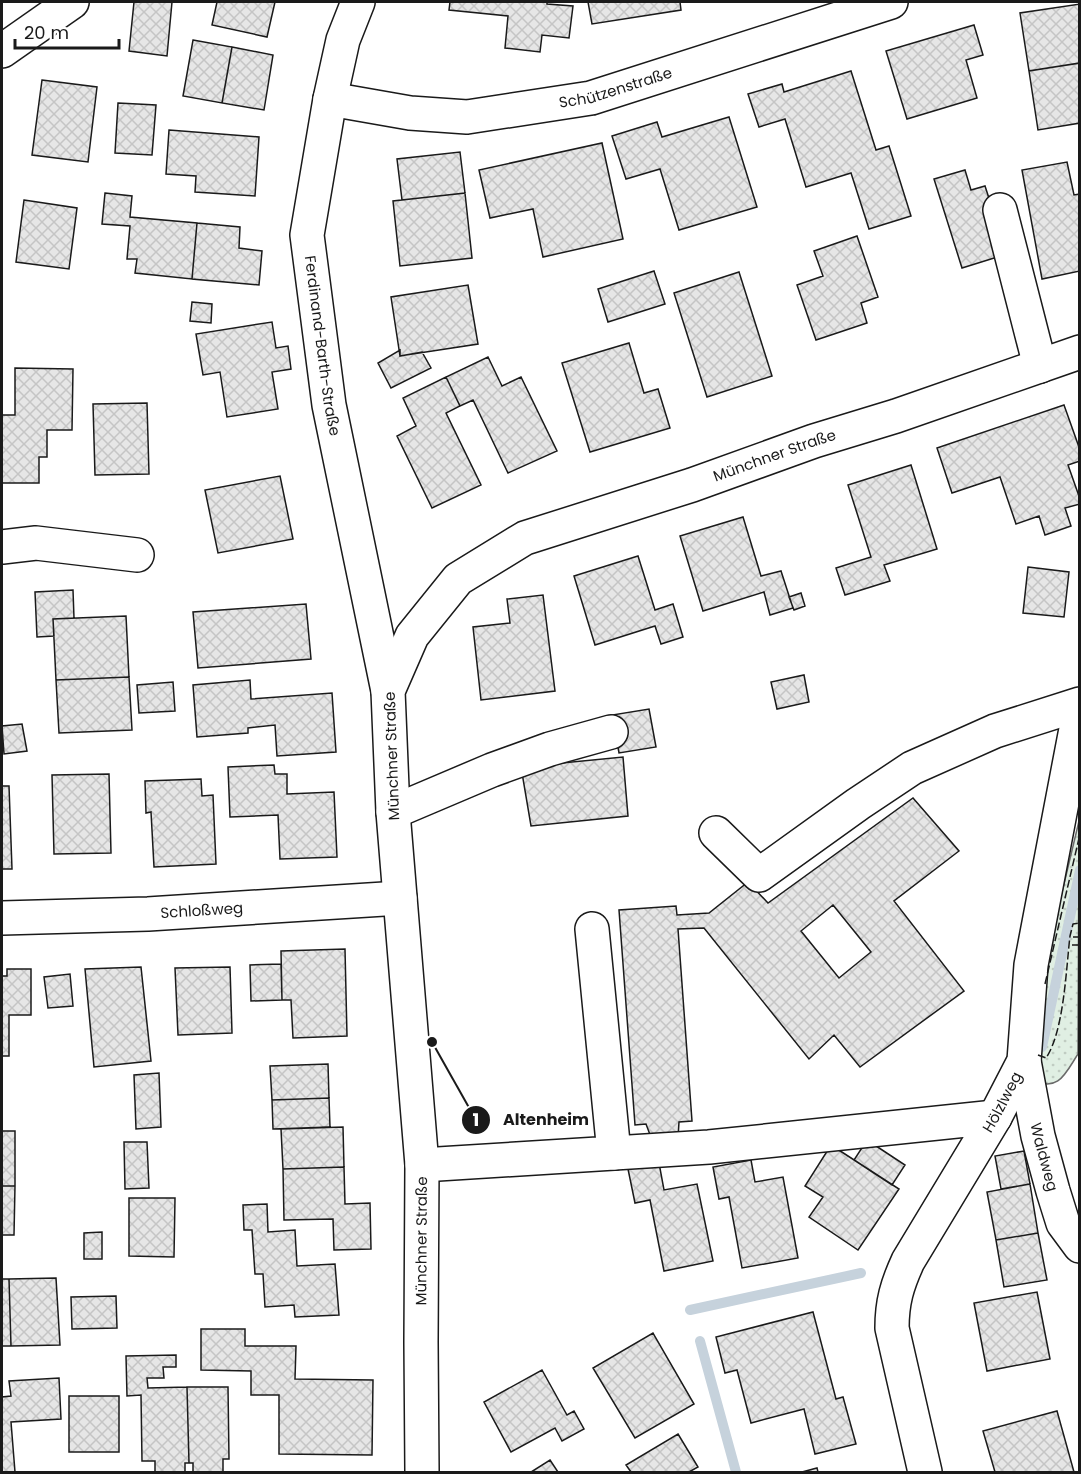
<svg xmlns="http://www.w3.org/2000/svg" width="1081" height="1474" viewBox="0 0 1081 1474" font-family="Poppins,sans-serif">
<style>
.grass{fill:url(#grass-dots);stroke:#6a6a6a;stroke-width:1.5}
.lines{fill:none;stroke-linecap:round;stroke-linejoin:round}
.stream{stroke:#c6d2dc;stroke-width:10}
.building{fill:url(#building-cross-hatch);stroke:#1a1a1a;stroke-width:1.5;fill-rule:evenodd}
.minor-casing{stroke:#1a1a1a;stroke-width:36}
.minor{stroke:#fff;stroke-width:33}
.fence{stroke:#1a1a1a;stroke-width:1.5;stroke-dasharray:8 3;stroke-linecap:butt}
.labels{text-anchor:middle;stroke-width:4.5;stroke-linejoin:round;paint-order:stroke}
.street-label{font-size:15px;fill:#1a1a1a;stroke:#fff}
.leader{fill:none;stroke:#1a1a1a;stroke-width:2}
.callout-dot{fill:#1a1a1a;stroke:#fff;stroke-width:2}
.mark-label{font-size:18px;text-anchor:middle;font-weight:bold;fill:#fff}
.callout-label{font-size:16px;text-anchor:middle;font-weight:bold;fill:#1a1a1a;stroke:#fff;stroke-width:4.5;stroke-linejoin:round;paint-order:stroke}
</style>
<defs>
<pattern id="grass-dots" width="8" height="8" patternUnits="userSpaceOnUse" patternTransform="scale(1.5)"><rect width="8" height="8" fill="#e0efe3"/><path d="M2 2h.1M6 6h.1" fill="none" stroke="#c0ccc2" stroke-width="1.8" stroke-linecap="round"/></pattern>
<pattern id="building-cross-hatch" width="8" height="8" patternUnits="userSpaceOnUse" patternTransform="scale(1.5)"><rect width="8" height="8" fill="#e6e6e6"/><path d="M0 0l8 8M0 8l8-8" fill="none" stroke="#c5c5c5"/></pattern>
</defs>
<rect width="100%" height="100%" fill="#fff"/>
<path class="grass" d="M 1079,821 L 1078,1054 C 1066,1072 1059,1093 1033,1080 L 1038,993 Z"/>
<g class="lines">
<path class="stream" d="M 1042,1047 L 1080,870
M 690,1310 L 861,1273
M 700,1341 L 736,1472"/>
</g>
<path class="building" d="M 134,2 L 172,2 L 167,56 L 129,51 Z
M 217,2 L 275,2 L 267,37 L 212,25 Z
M 450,2 L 547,2 L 547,4 L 573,6 L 569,38 L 542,35 L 540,52 L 505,48 L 508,16 L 449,10 Z
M 588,2 L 680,2 L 681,10 L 592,24 Z
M 1080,4 L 1080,63 L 1029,71 L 1020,13 Z
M 974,25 L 983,55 L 966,60 L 977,98 L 907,119 L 886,51 Z
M 193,40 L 232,47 L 222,103 L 183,96 Z
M 232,47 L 273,55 L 264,110 L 222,103 Z
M 1080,63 L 1080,123 L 1038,130 L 1029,71 Z
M 851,71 L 876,150 L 889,146 L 911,216 L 869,229 L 851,173 L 806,187 L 785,119 L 759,127 L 748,94 L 782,84 L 784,92 Z
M 42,80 L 97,87 L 88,162 L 32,155 Z
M 118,103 L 156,105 L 152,155 L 115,153 Z
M 729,117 L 757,207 L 679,230 L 660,169 L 626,179 L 612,136 L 657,122 L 662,137 Z
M 169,130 L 259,137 L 255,196 L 195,192 L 196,176 L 166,174 Z
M 602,143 L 623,239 L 543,257 L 533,209 L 490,218 L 479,170 Z
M 460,152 L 465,193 L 402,200 L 397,159 Z
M 1067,162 L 1074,195 L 1080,194 L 1080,271 L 1042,279 L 1022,170 Z
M 965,170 L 971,190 L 985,186 L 1007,254 L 962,268 L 934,179 Z
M 105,193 L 132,196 L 130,217 L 197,223 L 192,279 L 135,273 L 137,259 L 127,259 L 130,226 L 102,224 Z
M 465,193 L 472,258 L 400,266 L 393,201 Z
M 24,200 L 77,208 L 69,269 L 16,262 Z
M 197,223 L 240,227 L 239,248 L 262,251 L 259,285 L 192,279 Z
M 857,236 L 878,297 L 861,303 L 867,323 L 816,340 L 797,285 L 823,276 L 814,251 Z
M 654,271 L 665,304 L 608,322 L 598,289 Z
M 739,272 L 772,376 L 707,397 L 674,293 Z
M 468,285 L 478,344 L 400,356 L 391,297 Z
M 192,302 L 212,304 L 211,323 L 190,321 Z
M 272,322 L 276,348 L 288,346 L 291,369 L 272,372 L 278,409 L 227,417 L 220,372 L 203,375 L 196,334 Z
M 629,343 L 644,393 L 658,389 L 670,428 L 590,452 L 562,363 Z
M 400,350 L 400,356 L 422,352 L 431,368 L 391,388 L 378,363 Z
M 488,357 L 502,386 L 521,377 L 557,451 L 508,473 L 473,400 L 460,406 L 446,377 Z
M 15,368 L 73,369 L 72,430 L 47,430 L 47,457 L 39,457 L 39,483 L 2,483 L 2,415 L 15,415 Z
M 446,377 L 460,406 L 446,413 L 481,485 L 432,508 L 397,436 L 416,426 L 403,398 Z
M 147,403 L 149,474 L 95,475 L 93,404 Z
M 1064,405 L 1080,450 L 1080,461 L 1068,465 L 1080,499 L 1080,504 L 1065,508 L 1071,526 L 1045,535 L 1039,516 L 1016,524 L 1000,477 L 952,493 L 937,448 Z
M 911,465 L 937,549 L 884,565 L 890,581 L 845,595 L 836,568 L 871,557 L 848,485 Z
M 280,476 L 293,539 L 218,553 L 205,490 Z
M 743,517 L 761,576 L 781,571 L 793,608 L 770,615 L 764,592 L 703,611 L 680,536 Z
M 638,556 L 655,610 L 673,604 L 683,637 L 661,644 L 655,626 L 595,645 L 574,576 Z
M 1028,567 L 1069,572 L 1064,617 L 1023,613 Z
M 73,590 L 74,618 L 53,619 L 54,636 L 37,637 L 35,592 Z
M 801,593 L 805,606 L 794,610 L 789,597 Z
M 543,595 L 555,691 L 481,700 L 473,627 L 510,623 L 507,599 Z
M 306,604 L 311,659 L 198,668 L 193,612 Z
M 126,616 L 129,677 L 56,680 L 53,619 Z
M 804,675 L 809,702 L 777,709 L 771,682 Z
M 129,677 L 132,730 L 59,733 L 56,680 Z
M 250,680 L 251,699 L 332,693 L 336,752 L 277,756 L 275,725 L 248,728 L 248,733 L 197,737 L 193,685 Z
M 173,682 L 175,711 L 139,713 L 137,685 Z
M 649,709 L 656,747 L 619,753 L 612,715 Z
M 22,724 L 27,751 L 4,754 L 2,726 Z
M 623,757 L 628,816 L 531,826 L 521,767 Z
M 274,765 L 275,774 L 287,774 L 287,794 L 334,792 L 337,857 L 280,859 L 278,815 L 230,817 L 228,767 Z
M 109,774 L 111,853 L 54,854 L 52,775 Z
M 201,779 L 202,796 L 213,795 L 216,864 L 154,867 L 151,812 L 146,813 L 145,781 Z
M 2,786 L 9,786 L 12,869 L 2,869 Z
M 913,798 L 959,851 L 894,901 L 964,991 L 860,1067 L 834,1035 L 809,1059 L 704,928 L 678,929 L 692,1121 L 679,1122 L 678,1138 L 652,1140 L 646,1124 L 635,1125 L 619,910 L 676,906 L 677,915 L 709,913 L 748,882 L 768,903 ZM 833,905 L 871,952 L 839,978 L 801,931 Z
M 345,949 L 347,1036 L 293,1038 L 291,1000 L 282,1000 L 281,951 Z
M 281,964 L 282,1000 L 251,1001 L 250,965 Z
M 141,967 L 151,1061 L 94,1067 L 85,969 Z
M 230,967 L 232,1033 L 178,1035 L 175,968 Z
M 7,969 L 31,969 L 31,1015 L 9,1015 L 9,1056 L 2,1056 L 2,976 L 7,976 Z
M 70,974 L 73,1006 L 48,1008 L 44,977 Z
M 328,1064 L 329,1098 L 272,1100 L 270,1066 Z
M 159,1073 L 161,1127 L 136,1129 L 134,1075 Z
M 329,1098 L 330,1127 L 273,1129 L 272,1100 Z
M 343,1127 L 344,1167 L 283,1169 L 281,1129 Z
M 2,1131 L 15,1131 L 15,1186 L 2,1186 Z
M 867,1140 L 905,1165 L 892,1185 L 854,1160 Z
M 124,1142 L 147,1142 L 149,1188 L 125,1189 Z
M 831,1145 L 899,1189 L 858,1250 L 809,1217 L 823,1197 L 805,1186 Z
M 1024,1151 L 1030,1184 L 1001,1189 L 995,1156 Z
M 751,1160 L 755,1182 L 783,1177 L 798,1258 L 742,1268 L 729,1197 L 719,1199 L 713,1167 Z
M 659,1163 L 664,1190 L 697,1184 L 713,1261 L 664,1271 L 650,1200 L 635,1203 L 628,1169 Z
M 344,1167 L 345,1204 L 370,1203 L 371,1249 L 334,1250 L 333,1219 L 284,1220 L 283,1169 Z
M 1030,1184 L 1038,1233 L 996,1240 L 987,1192 Z
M 2,1186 L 15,1186 L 14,1235 L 2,1235 Z
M 129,1198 L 175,1198 L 174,1257 L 129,1256 Z
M 267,1204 L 268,1232 L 295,1230 L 297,1266 L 335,1264 L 339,1315 L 295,1317 L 294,1305 L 265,1307 L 263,1274 L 255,1274 L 252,1230 L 244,1230 L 243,1205 Z
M 102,1232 L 102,1259 L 84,1259 L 84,1233 Z
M 1038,1233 L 1047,1280 L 1004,1287 L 996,1240 Z
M 56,1278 L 60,1345 L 11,1346 L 9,1279 Z
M 2,1279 L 9,1279 L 11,1346 L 2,1346 Z
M 1037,1292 L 1050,1359 L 987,1371 L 974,1303 Z
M 116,1296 L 117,1328 L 72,1329 L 71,1297 Z
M 813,1312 L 836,1399 L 843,1397 L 856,1444 L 815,1454 L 804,1409 L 751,1423 L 737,1370 L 725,1373 L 716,1337 Z
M 201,1329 L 245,1329 L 245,1346 L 296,1346 L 295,1379 L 373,1380 L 372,1455 L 279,1454 L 279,1395 L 251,1395 L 251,1371 L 201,1370 Z
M 653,1333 L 694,1404 L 635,1438 L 593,1368 Z
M 176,1355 L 176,1367 L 163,1367 L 164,1378 L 147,1378 L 148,1388 L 187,1387 L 189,1463 L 185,1463 L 185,1472 L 155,1472 L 155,1461 L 142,1461 L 141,1395 L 127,1396 L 126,1356 Z
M 542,1370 L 567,1415 L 574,1411 L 584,1429 L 562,1441 L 555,1428 L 511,1452 L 484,1402 Z
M 59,1378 L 61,1419 L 11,1422 L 15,1472 L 2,1472 L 2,1397 L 11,1396 L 9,1381 Z
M 187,1387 L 228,1387 L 229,1459 L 223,1459 L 223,1472 L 193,1472 L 193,1463 L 189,1463 Z
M 69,1396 L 119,1396 L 119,1452 L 69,1452 Z
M 1057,1411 L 1074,1472 L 995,1472 L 983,1431 Z
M 678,1434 L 698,1467 L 689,1472 L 631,1472 L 626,1465 Z
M 550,1460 L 558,1472 L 531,1472 Z
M 817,1468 L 818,1472 L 802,1472 Z"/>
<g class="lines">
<defs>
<g id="minor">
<path id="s1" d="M 358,2 L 343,40 L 330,99 L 307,235 L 329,405 L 388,691"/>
<path d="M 2,51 L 72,2"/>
<path id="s2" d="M 330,99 L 410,113 L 467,117 L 591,98 L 891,2"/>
<path d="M 1000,210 L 1040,366"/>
<path d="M 2,547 L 36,543 L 137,555"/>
<path d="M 393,812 L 492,770 L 550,749 L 611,732"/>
<path d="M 716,833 L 759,875 L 858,804 L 912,768 L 995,731 L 1080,704"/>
<path id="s3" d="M 2,918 L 148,914 L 400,898"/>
<path id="s4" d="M 1024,1061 L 1038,1136 L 1053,1191 L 1063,1223 L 1080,1246"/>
<path d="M 614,1153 L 709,1147 L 995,1117"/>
<path d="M 422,1165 L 614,1153 L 592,929"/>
<path id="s5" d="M 422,1472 L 421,1342 L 422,1165 L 393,812 L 388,691 L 412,636 L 458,579 L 525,538 L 692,485 L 814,441 L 896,416 L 1080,352"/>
<path id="s6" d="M 925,1472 L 892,1328 C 892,1302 897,1285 908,1261 L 995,1117 L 1024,1061 L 1031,965 L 1080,708"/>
</g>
</defs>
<use href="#minor" class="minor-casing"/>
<use href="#minor" class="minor"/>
<path class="fence" d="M 1073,937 L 1080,937
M 1072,945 L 1080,945
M 1045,984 L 1080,834
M 1038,1055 L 1046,1058 C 1064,1031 1066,970 1070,936 L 1073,924 L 1080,923"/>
</g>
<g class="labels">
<g class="street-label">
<text dy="5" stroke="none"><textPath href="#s2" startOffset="290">Schützenstraße</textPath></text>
<text dy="5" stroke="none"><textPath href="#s1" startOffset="351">Ferdinand-Barth-Straße</textPath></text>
<text dy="5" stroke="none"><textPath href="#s5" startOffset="1257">Münchner Straße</textPath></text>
<text transform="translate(392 756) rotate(-92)" y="5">Münchner Straße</text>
<text dy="5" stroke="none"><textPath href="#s3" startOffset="200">Schloßweg</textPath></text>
<text dy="5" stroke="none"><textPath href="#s6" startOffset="402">Hölzlweg</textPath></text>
<text dy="5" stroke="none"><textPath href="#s4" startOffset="98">Waldweg</textPath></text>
<text dy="5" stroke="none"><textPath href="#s5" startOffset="231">Münchner Straße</textPath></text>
</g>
</g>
<path class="leader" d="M432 1042L476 1120"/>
<g class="callout-dot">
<circle cx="432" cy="1042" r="6"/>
<circle cx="476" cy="1120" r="15"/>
</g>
<g class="mark-label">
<text x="476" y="1126">1</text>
</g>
<g class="callout-label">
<text x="546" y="1125">Altenheim</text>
</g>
<rect width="1081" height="1474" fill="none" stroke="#1a1a1a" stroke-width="6"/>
<path d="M15 39v9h104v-9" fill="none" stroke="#1a1a1a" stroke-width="3"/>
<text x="24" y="39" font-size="18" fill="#1a1a1a" stroke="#ffffff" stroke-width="4.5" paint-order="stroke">20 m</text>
</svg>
